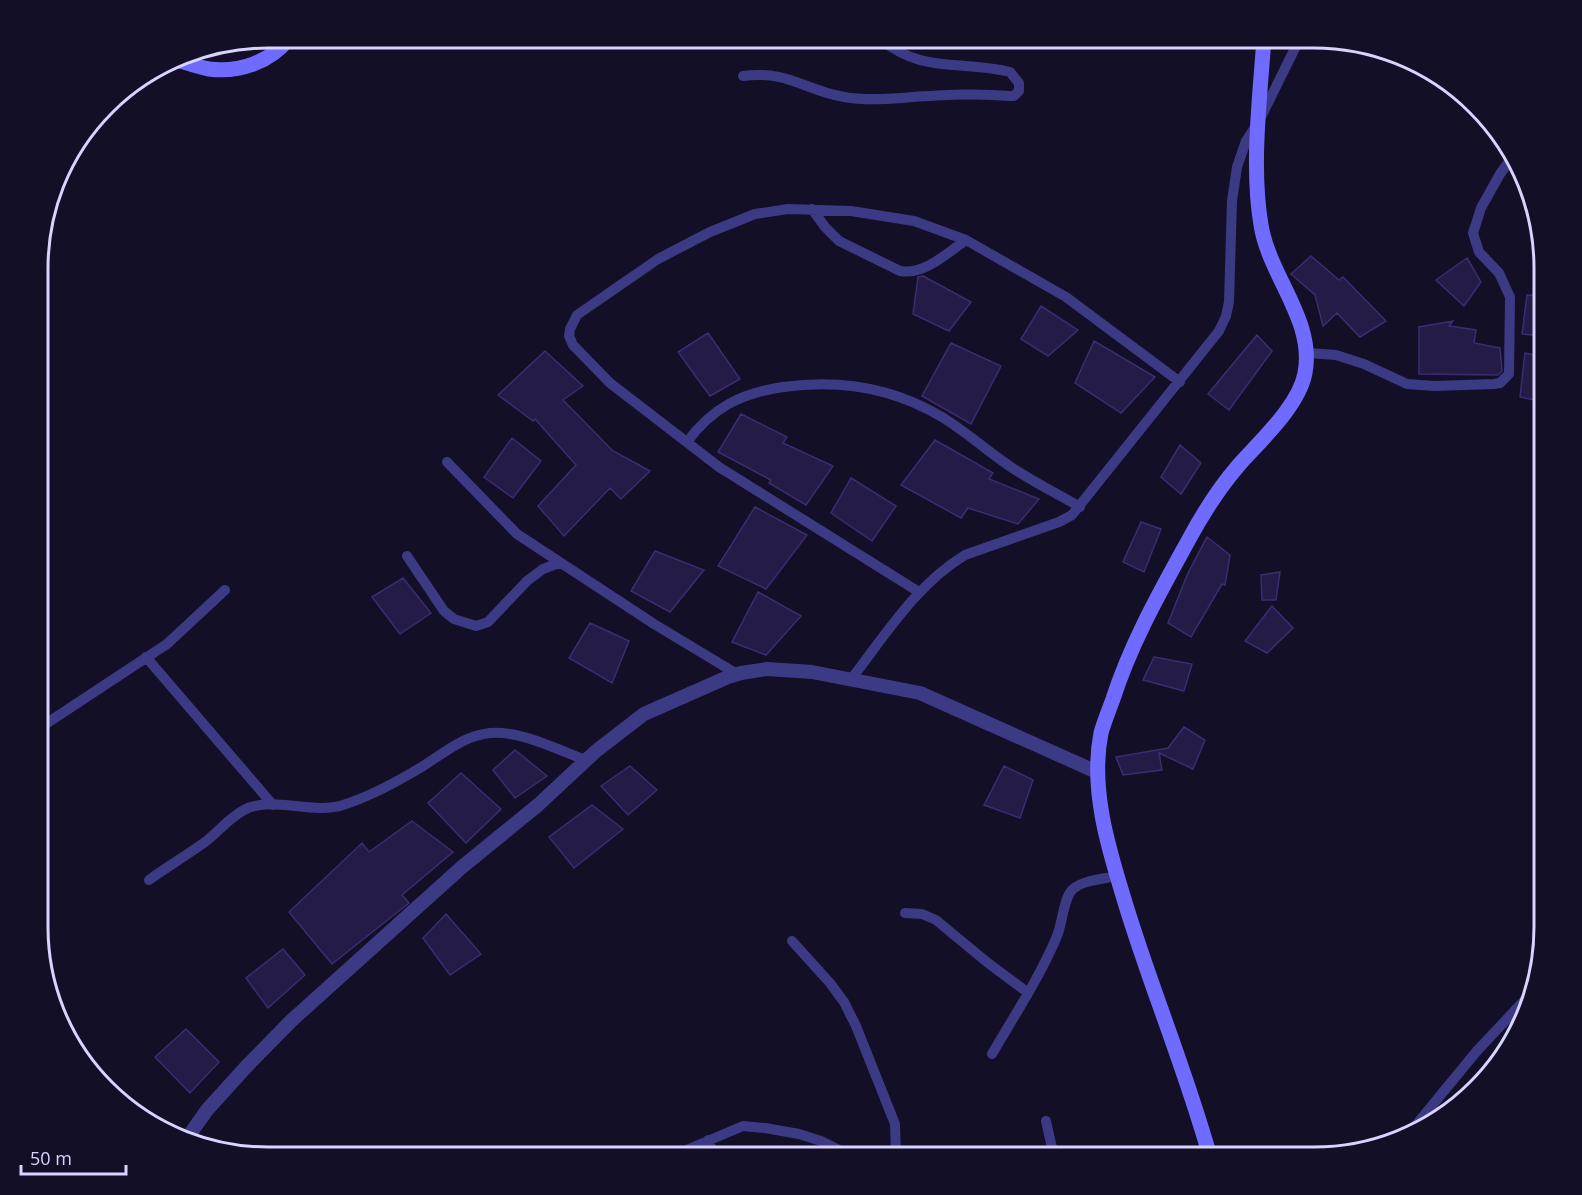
<svg xmlns="http://www.w3.org/2000/svg" width="1582" height="1195" viewBox="0 0 1582 1195" font-family="'Open Sans',sans-serif">
<style>
.building{fill:#241b47;stroke:#3b2d73;stroke-width:1.5}
.lines{fill:none;stroke-linecap:round;stroke-linejoin:round}
.minor{stroke:#3d3a85;stroke-width:10}
.tertiary{stroke:#3d3a85;stroke-width:14}
.secondary{stroke:#6f6bff;stroke-width:15}
.rim{fill:none;stroke:#d9d4ff;stroke-width:3}
</style>
<rect width="100%" height="100%" fill="#130f26"/>
<path class="building" d="M 1311,256 L 1339,280 L 1343,277 L 1386,321 L 1360,337 L 1337,313 L 1323,326 L 1315,295 L 1291,274 Z
M 1467,258 L 1481,282 L 1464,306 L 1436,280 Z
M 923,276 L 971,302 L 949,331 L 913,314 L 918,277 Z
M 1527,295 L 1544,296 L 1544,336 L 1522,334 Z
M 1041,306 L 1078,330 L 1048,356 L 1021,339 Z
M 1453,321 L 1449,326 L 1476,330 L 1474,343 L 1500,348 L 1502,371 L 1498,375 L 1419,374 L 1419,327 Z
M 708,333 L 740,379 L 710,396 L 678,352 Z
M 1257,335 L 1272,351 L 1229,410 L 1208,394 Z
M 1094,341 L 1155,377 L 1121,413 L 1075,383 Z
M 951,343 L 1001,366 L 971,424 L 922,396 Z
M 545,351 L 583,386 L 563,400 L 613,451 L 650,471 L 621,499 L 610,488 L 564,536 L 538,506 L 576,465 L 535,419 L 533,421 L 498,395 Z
M 1525,353 L 1544,357 L 1544,402 L 1520,397 Z
M 741,414 L 787,437 L 783,443 L 833,466 L 806,505 L 769,483 L 771,480 L 718,452 Z
M 512,438 L 541,461 L 513,498 L 484,477 Z
M 935,440 L 993,473 L 989,479 L 1039,499 L 1018,524 L 968,508 L 961,518 L 901,485 Z
M 1180,445 L 1201,463 L 1181,494 L 1161,477 Z
M 851,478 L 896,506 L 872,541 L 831,513 Z
M 755,507 L 807,535 L 766,589 L 718,566 Z
M 1141,522 L 1161,529 L 1144,572 L 1123,562 Z
M 1207,537 L 1230,555 L 1225,585 L 1222,584 L 1191,637 L 1168,623 L 1188,573 Z
M 655,551 L 704,570 L 670,612 L 631,591 Z
M 1280,572 L 1276,600 L 1262,600 L 1261,575 Z
M 403,578 L 431,613 L 400,634 L 372,597 Z
M 758,592 L 801,616 L 766,655 L 732,642 Z
M 1272,606 L 1293,628 L 1267,653 L 1245,641 Z
M 590,623 L 629,641 L 612,683 L 569,658 Z
M 1154,657 L 1192,664 L 1184,691 L 1143,680 Z
M 1184,727 L 1205,740 L 1193,769 L 1159,753 L 1162,770 L 1123,775 L 1116,757 L 1168,748 Z
M 515,750 L 547,776 L 515,798 L 493,770 Z
M 630,766 L 657,790 L 628,815 L 601,786 Z
M 1004,766 L 1033,780 L 1020,818 L 984,805 Z
M 461,773 L 501,809 L 466,843 L 428,803 Z
M 592,805 L 623,829 L 574,868 L 549,837 Z
M 412,821 L 453,852 L 402,895 L 409,903 L 332,964 L 289,912 L 362,843 L 369,852 Z
M 446,914 L 481,954 L 450,975 L 423,938 Z
M 283,949 L 305,975 L 268,1008 L 246,978 Z
M 186,1029 L 219,1062 L 190,1093 L 155,1057 Z"/>
<g class="lines">
<path class="minor" d="M 743,76 C 788,70 804,90 844,97 C 866,101 891,99 913,97 C 946,95 977,93 1009,96 L 1014,96 L 1019,91 L 1019,83 L 1010,72 C 961,60 921,74 879,38
M 812,209 L 825,227 L 839,241 L 900,271 C 925,275 947,253 966,240
M 1308,353 L 1336,355 L 1364,364 L 1407,384 L 1434,386 L 1494,384 L 1500,383 L 1509,374 L 1510,297 L 1499,273 L 1479,252 L 1473,233 L 1481,208 L 1500,174 L 1513,156
M 687,442 C 712,408 741,393 783,387 C 839,379 892,387 942,417 C 965,431 986,450 1008,465 C 1031,481 1056,493 1080,507
M 447,462 L 517,534 L 654,624 L 737,674
M 407,556 L 444,611 L 454,619 L 476,626 L 488,622 L 527,581 L 543,569 L 559,563
M 919,592 L 719,467 L 610,383 L 573,345 L 569,336 L 570,329 L 577,315 L 658,259 L 710,232 L 755,214 L 788,209 L 851,211 L 914,221 L 966,240 L 1066,297 L 1180,382
M 146,657 L 273,805
M 852,678 C 886,634 917,584 965,555 L 1059,522 L 1072,515 L 1219,331 L 1226,316 L 1229,302 L 1232,201 L 1237,167 L 1246,141 L 1259,121 L 1300,38
M 38,729 L 167,644 L 225,590
M 149,880 C 167,867 187,855 205,842 C 218,832 229,818 244,810 C 272,795 311,815 343,805 C 368,797 391,785 413,772 C 439,758 460,736 490,733 C 519,730 558,750 586,760
M 905,913 L 922,914 L 936,920 L 988,963 L 1027,992
M 792,941 L 830,983 L 844,1002 L 856,1026 L 895,1124 L 896,1157
M 992,1054 C 1014,1016 1040,977 1057,936 C 1062,925 1064,896 1073,889 C 1083,880 1104,879 1117,876
M 1046,1121 L 1054,1157
M 1407,1136 L 1476,1052 L 1533,991
M 708,1140 L 715,1157
M 225,1150 L 242,1155
M 670,1157 L 743,1126 L 765,1128 L 799,1134 L 821,1141 L 849,1155 L 896,1151"/>
<path class="tertiary" d="M 185,1141 L 207,1110 L 245,1068 L 291,1021 L 462,867 L 538,805 L 596,751 L 644,714 L 728,677 L 741,673 L 767,669 L 812,672 L 920,693 L 1097,772"/>
<path class="secondary" d="M 177,60 C 187,63 198,67 209,69 C 239,73 271,62 289,38
M 1210,1157 C 1186,1070 1150,986 1124,899 C 1108,847 1090,788 1101,733 C 1104,722 1109,710 1113,699 C 1131,643 1160,592 1188,541 C 1202,515 1219,488 1238,466 C 1260,441 1299,406 1305,373 C 1315,320 1269,276 1261,225 C 1251,166 1260,98 1264,38"/>
</g>
<path d="M0 0H1582V1195H0ZM268 48H1314A220 220 0 0 1 1534 268V927A220 220 0 0 1 1314 1147H268A220 220 0 0 1 48 927V268A220 220 0 0 1 268 48Z" fill="#130f26" fill-rule="evenodd"/>
<path class="rim" d="M268 48H1314A220 220 0 0 1 1534 268V927A220 220 0 0 1 1314 1147H268A220 220 0 0 1 48 927V268A220 220 0 0 1 268 48Z"/>
<path d="M21 1165v9h105v-9" fill="none" stroke="#d9d4ff" stroke-width="3"/>
<text x="30" y="1165" font-size="18" fill="#d9d4ff" stroke="#130f26" stroke-width="4.5" paint-order="stroke">50 m</text>
</svg>
